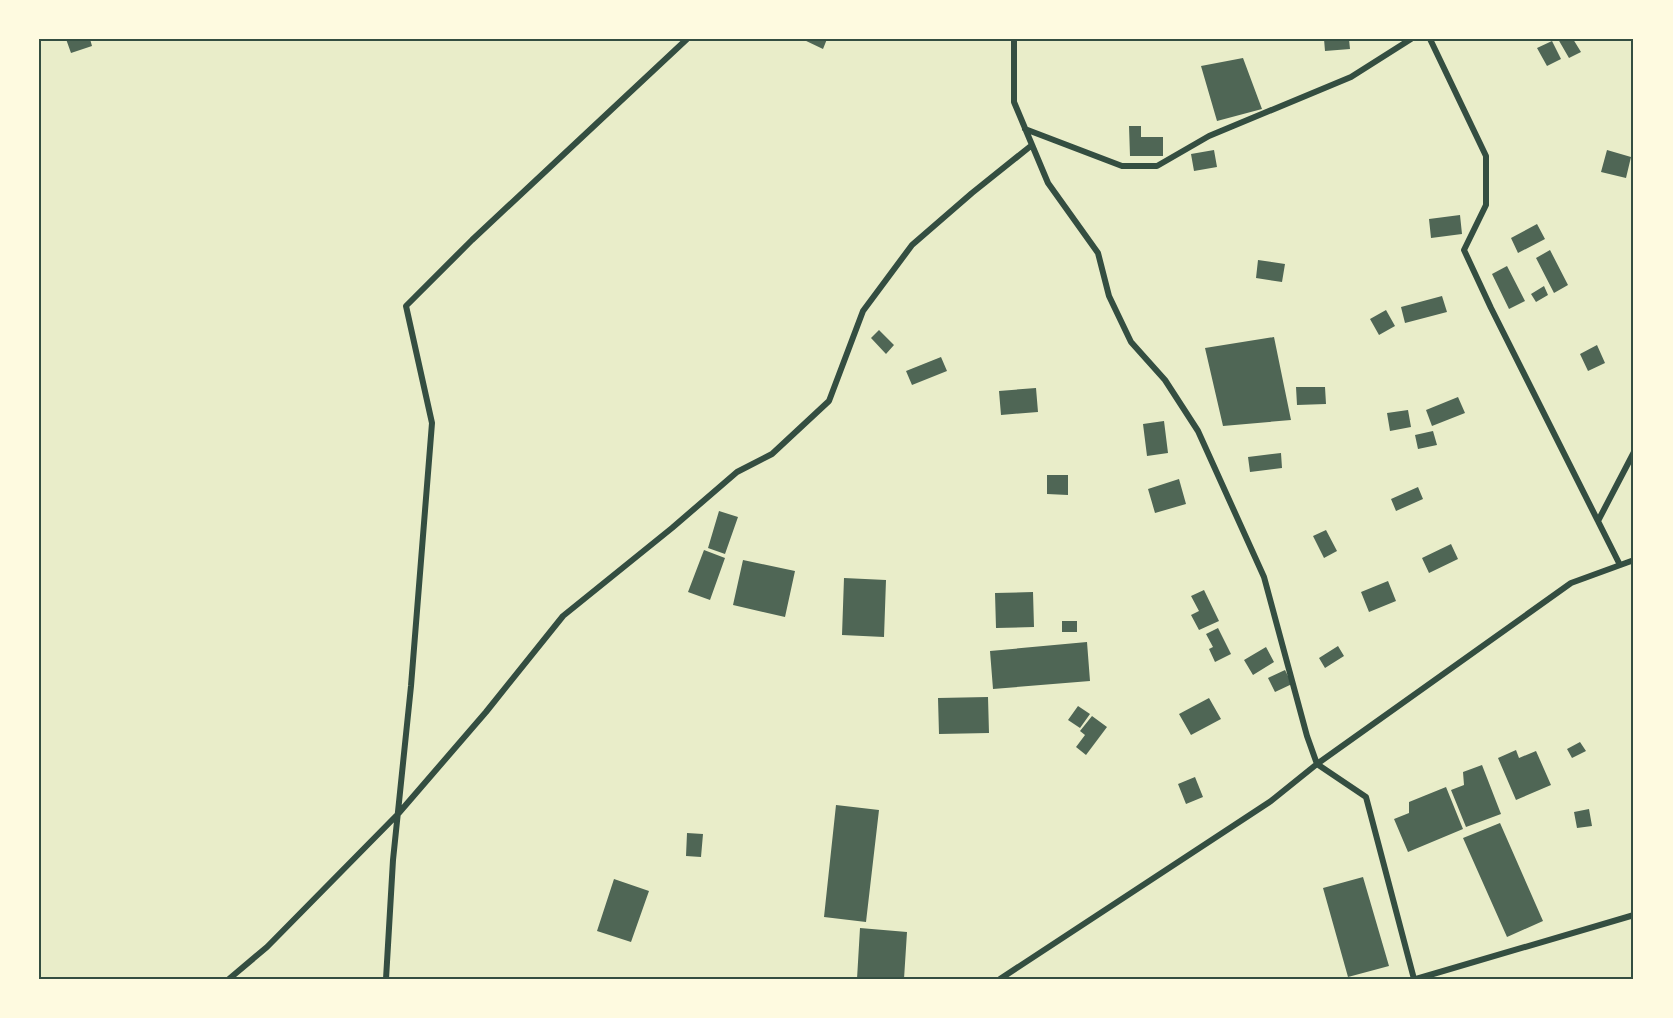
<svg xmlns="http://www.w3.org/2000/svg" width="1673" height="1018" viewBox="0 0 1673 1018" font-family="Cabin,sans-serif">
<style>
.building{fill:#4f6655}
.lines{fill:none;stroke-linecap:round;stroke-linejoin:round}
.minor{stroke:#344e41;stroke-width:6}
.neatline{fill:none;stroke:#344e41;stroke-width:2}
</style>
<rect width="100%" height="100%" fill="#e9edc9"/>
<path class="building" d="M 66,39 L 90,39 L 92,46 L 71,53 Z
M 802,39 L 827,39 L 823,49 Z
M 1324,39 L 1349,39 L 1350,49 L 1325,51 Z
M 1558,39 L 1573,39 L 1581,52 L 1569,58 Z
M 1552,41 L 1561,59 L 1547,66 L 1537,48 Z
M 1243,58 L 1262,109 L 1217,121 L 1201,66 Z
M 1129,126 L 1141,126 L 1141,137 L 1163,137 L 1163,156 L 1130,156 Z
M 1214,150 L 1217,167 L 1194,171 L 1191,154 Z
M 1607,150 L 1631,157 L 1626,178 L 1601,172 Z
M 1460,215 L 1462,234 L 1431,238 L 1429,219 Z
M 1537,224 L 1545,239 L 1518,253 L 1511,238 Z
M 1550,250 L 1568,285 L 1554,293 L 1536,258 Z
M 1258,260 L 1285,264 L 1282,282 L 1256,278 Z
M 1507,266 L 1525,301 L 1509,309 L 1492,274 Z
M 1544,286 L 1548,295 L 1536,302 L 1531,294 Z
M 1442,296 L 1447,312 L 1405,323 L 1401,307 Z
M 1386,310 L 1395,326 L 1379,335 L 1370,319 Z
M 879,330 L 894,345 L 886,354 L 871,338 Z
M 1274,337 L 1291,420 L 1223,426 L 1205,348 Z
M 1597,345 L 1605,363 L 1588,371 L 1580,354 Z
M 941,357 L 947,371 L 912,385 L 906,371 Z
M 1296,387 L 1325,387 L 1326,404 L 1297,405 Z
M 1036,388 L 1038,412 L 1001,415 L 999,391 Z
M 1458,397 L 1465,413 L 1432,426 L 1426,410 Z
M 1408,410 L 1411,427 L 1390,431 L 1387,413 Z
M 1164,421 L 1168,453 L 1147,456 L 1143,424 Z
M 1433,431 L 1437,445 L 1418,449 L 1415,435 Z
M 1281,453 L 1282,468 L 1250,472 L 1248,457 Z
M 1047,475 L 1068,475 L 1068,495 L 1047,494 Z
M 1179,479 L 1186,504 L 1155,513 L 1148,489 Z
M 1418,487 L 1423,499 L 1396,511 L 1391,499 Z
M 719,511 L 738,517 L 725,554 L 708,548 Z
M 1326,530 L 1337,551 L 1324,558 L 1313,536 Z
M 1451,544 L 1458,559 L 1429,573 L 1422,558 Z
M 704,550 L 725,558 L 710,600 L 688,592 Z
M 743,560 L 795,571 L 785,617 L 733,605 Z
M 844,578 L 886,580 L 884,637 L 842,635 Z
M 1388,581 L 1396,601 L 1369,612 L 1361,592 Z
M 1204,590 L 1219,621 L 1199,630 L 1191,615 L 1199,611 L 1191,596 Z
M 1033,592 L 1034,627 L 996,628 L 995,593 Z
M 1062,621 L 1077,621 L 1077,632 L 1062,632 Z
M 1218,628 L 1231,654 L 1215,662 L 1209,649 L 1213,647 L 1206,634 Z
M 1087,642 L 1090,681 L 993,689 L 990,651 Z
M 1338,646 L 1344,656 L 1325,668 L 1319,658 Z
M 1266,647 L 1274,662 L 1253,675 L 1244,660 Z
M 1285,670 L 1292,684 L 1275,692 L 1268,678 Z
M 988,697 L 989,733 L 939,734 L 938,698 Z
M 1209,698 L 1221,719 L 1191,735 L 1179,714 Z
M 1078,706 L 1090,714 L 1080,728 L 1068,720 Z
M 1092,716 L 1107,727 L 1086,755 L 1076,747 L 1085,735 L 1080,731 Z
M 1580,742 L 1586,751 L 1572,758 L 1567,749 Z
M 1516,750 L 1519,758 L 1536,751 L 1551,785 L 1516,800 L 1498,758 Z
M 1482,765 L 1501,814 L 1466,827 L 1451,790 L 1464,785 L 1463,772 Z
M 1195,777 L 1203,797 L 1186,804 L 1178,784 Z
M 1446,787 L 1463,829 L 1408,852 L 1394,819 L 1409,813 L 1409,802 Z
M 836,805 L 879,810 L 866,922 L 824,917 Z
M 1589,809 L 1592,826 L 1577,828 L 1574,812 Z
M 1500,823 L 1543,921 L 1507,937 L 1463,838 Z
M 687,833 L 703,834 L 701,857 L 686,856 Z
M 1363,877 L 1389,966 L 1348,977 L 1323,888 Z
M 614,879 L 649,891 L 631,942 L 597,931 Z
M 860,928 L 907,932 L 904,979 L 857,979 Z"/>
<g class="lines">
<path class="minor" d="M 1014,39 L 1014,102 L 1048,183 L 1098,253 L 1109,296 L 1131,342 L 1165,380 L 1198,431 L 1264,577 L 1307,736 L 1317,764 L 1366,797 L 1414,979
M 1430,39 L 1486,156 L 1486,205 L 1464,250 L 1491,308 L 1620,565
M 1025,129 L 1122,166 L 1157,166 L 1209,136 L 1351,77 L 1411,39
M 1598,521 L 1634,452
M 229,979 L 267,947 L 398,814 L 486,712 L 563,616 L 672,528 L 737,472 L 772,454 L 829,401 L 863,311 L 912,245 L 972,193 L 1032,145
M 386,979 L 393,860 L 411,686 L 432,423 L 406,306 L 472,240 L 687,39
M 1000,979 L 1271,801 L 1317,764 L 1571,583 L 1634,560
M 1416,979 L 1634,915"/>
</g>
<rect width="1673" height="1018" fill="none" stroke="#fefae0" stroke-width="81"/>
<rect x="40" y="40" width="1592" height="938" class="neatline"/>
</svg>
